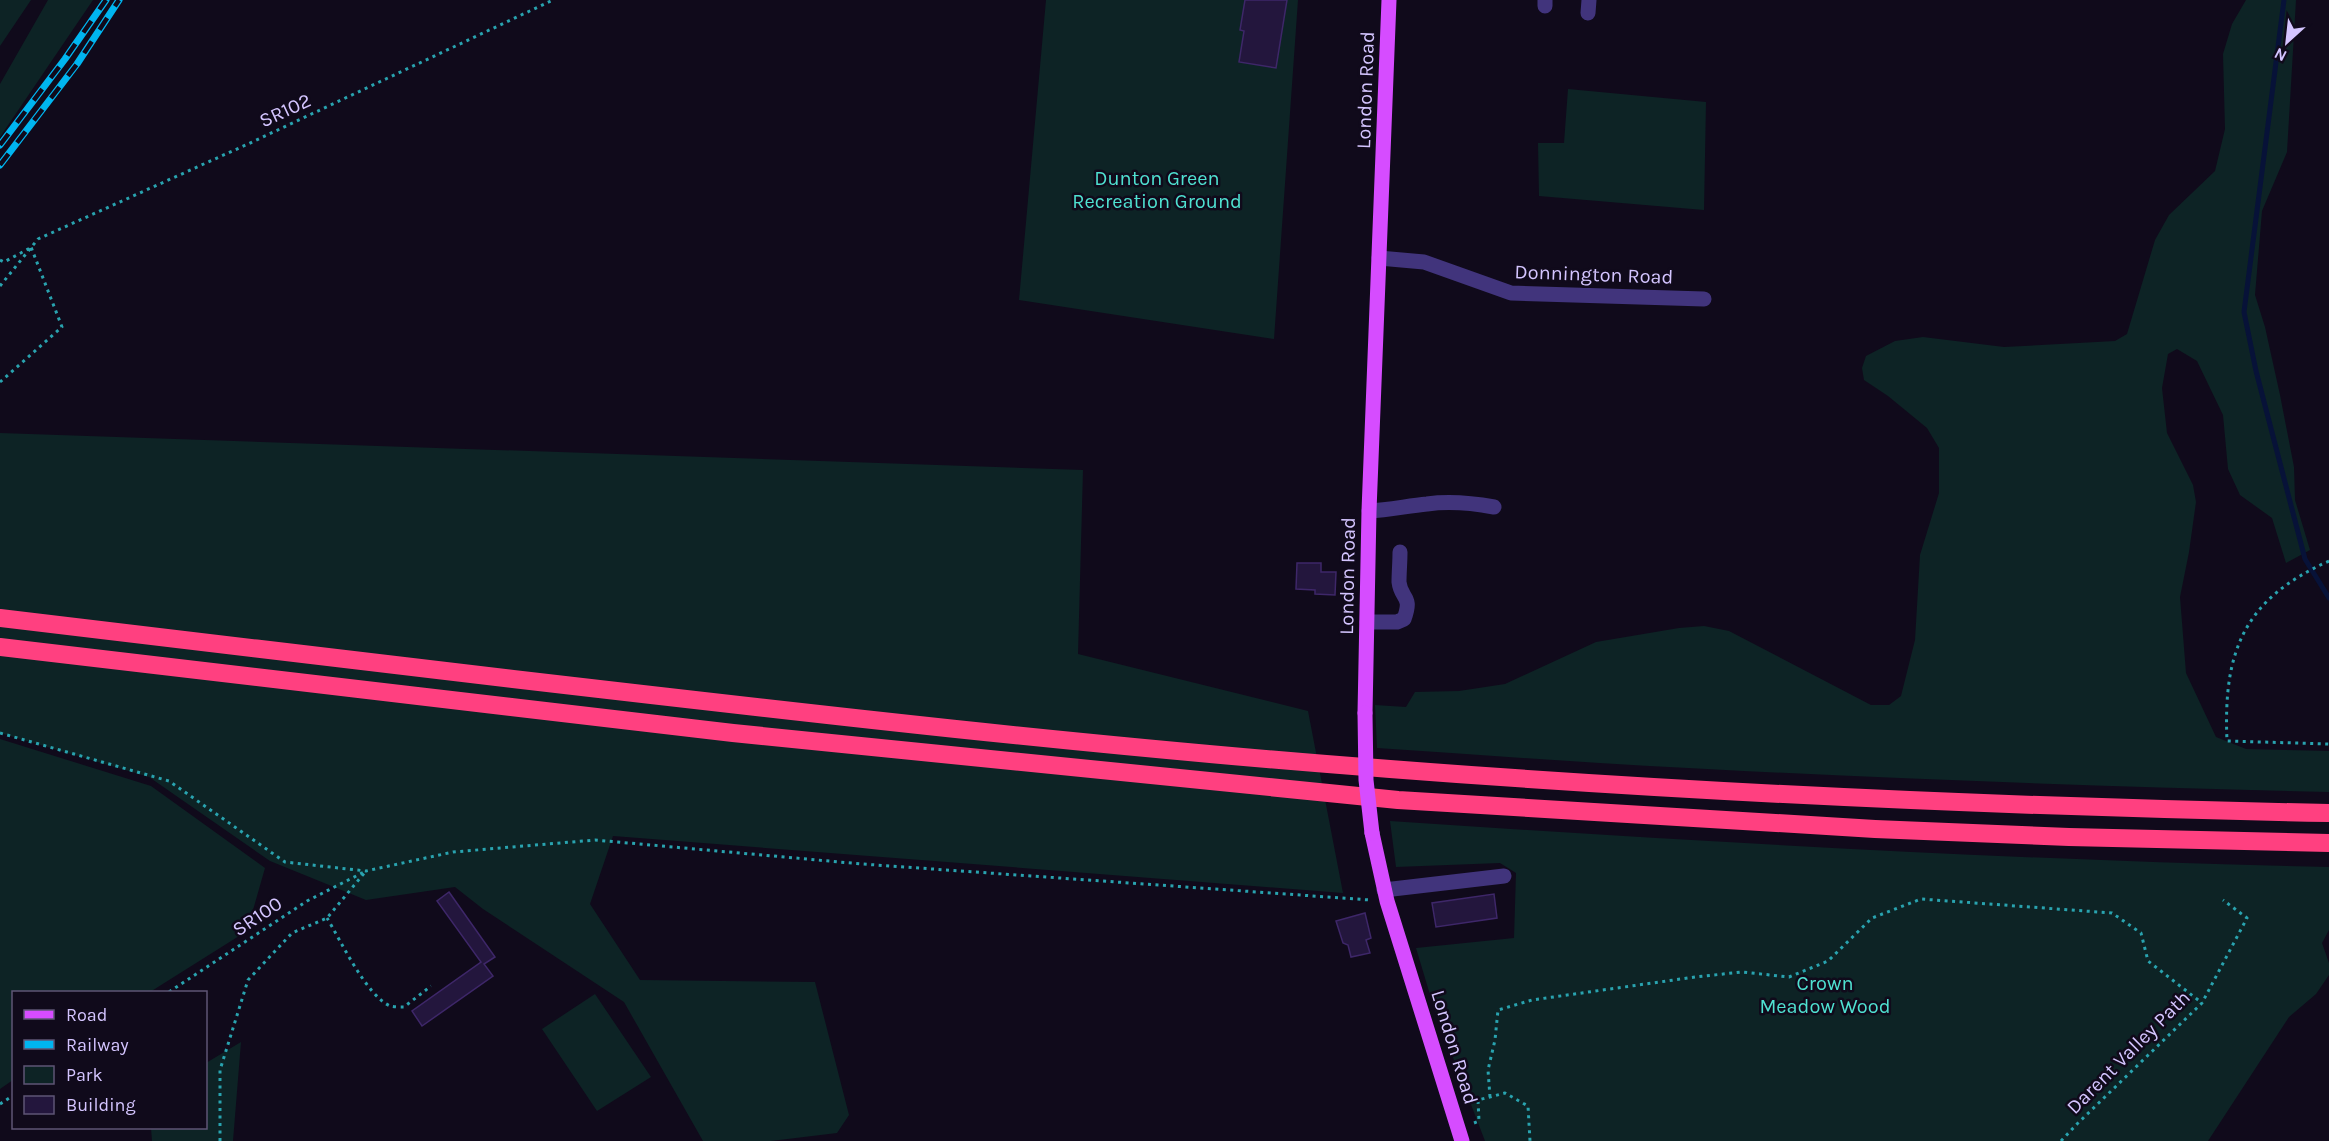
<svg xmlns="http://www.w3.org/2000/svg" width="2329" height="1141" viewBox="0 0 2329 1141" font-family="Karla,sans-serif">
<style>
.green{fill:#0d2325}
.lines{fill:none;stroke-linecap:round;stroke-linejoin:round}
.stream{stroke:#071238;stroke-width:5}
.building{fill:#23163d;stroke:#3e2769;stroke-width:1.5}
.path{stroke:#29a3af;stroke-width:3;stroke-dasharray:3 4.5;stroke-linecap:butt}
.minor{stroke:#41347c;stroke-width:15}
.major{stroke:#d64cff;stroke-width:15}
.highway{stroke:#ff4080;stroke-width:18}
.rail-casing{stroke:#00b5f0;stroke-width:7}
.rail{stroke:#100a1b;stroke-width:4.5;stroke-dasharray:14;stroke-linecap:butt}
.major-bridge{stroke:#d64cff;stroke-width:15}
.labels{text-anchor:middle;stroke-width:5;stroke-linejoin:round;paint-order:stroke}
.street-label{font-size:20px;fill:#d4c5ff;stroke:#100a1b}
.park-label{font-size:20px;fill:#4fe1d1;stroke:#100a1b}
</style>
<rect width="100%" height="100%" fill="#100a1b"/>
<path class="green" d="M 0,0 L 31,0 L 0,46 Z
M 48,0 L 93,0 L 0,137 L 0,84 Z
M 1046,0 L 1298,0 L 1274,339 L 1019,300 Z
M 2246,0 L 2296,0 L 2287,152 L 2262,211 L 2255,295 L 2265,327 L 2280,395 L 2294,467 L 2295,500 L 2310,550 L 2286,563 L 2272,518 L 2240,495 L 2228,469 L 2223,415 L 2197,361 L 2177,349 L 2168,354 L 2162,388 L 2167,433 L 2193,485 L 2196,502 L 2189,552 L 2180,597 L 2186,673 L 2216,737 L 2246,749 L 2329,751 L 2329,792 C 2121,787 1914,780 1707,769 C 1597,764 1487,755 1377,748 L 1375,705 L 1406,707 L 1415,692 L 1459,691 L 1505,684 L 1596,642 L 1679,628 L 1704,626 L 1729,631 L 1871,705 L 1889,705 L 1901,696 L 1915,640 L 1920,555 L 1939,493 L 1939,448 L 1927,428 L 1888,396 L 1864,380 L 1862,368 L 1866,356 L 1895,341 L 1923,337 L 2004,347 L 2115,341 L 2127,334 L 2155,240 L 2169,215 L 2215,171 L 2225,129 L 2223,54 L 2232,24 Z
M 1568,89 L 1706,102 L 1704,210 L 1539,196 L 1538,143 L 1564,143 Z
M 0,433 L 1083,470 L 1078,654 L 1308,711 L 1343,893 L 613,836 L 590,904 L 640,980 L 815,982 L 849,1115 L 837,1133 L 771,1141 L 703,1141 L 624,1002 L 483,909 L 455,887 L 366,900 L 270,861 L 149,777 L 0,733 Z
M 0,739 L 151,786 L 265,868 L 247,931 L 150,992 L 14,992 L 13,1080 L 0,1089 Z
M 1390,821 C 1703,842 2015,860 2329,867 L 2329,930 L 2322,943 L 2329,963 L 2329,975 L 2316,994 L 2289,1017 L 2208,1141 L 1485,1141 L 1434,1008 L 1416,948 L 1514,938 L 1516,873 L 1500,863 L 1396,867 Z
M 595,994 L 651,1077 L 597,1111 L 542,1029 Z
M 241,1042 L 233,1141 L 152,1141 L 151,1128 L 206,1128 L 206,1063 Z"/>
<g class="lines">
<path class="stream" d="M 2284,0 L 2244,312 L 2256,371 L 2305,559 L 2329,598"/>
</g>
<path class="building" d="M 1245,0 L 1287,0 L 1276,68 L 1239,62 L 1244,31 L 1240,30 Z
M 1297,563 L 1321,563 L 1321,572 L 1336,572 L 1335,595 L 1315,594 L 1315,590 L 1296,589 Z
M 449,892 L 495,957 L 484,964 L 493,976 L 422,1026 L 412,1011 L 481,962 L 437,901 Z
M 1494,894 L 1497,918 L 1436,927 L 1432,903 Z
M 1365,913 L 1371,938 L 1366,940 L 1370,953 L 1351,957 L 1348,945 L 1343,943 L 1336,921 Z"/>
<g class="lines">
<path class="path" d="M 0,260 L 4,262 L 30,248
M 0,286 L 38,239 L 248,144 L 553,0
M 0,382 L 62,327 L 31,247
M 2329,561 C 2244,599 2223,651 2227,741 L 2329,744
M 0,733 L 169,781 L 285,862 L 366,871 L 453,852 L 595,840 L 862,864 L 1370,900
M 327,918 C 341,941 366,995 390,1006 C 394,1007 400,1007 404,1007 L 431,986
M 169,992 L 307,901 L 364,872
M 1490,1097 L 1488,1070 L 1495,1040 L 1498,1010 L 1532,1000 L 1695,977 L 1742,972 L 1789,977 L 1828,961 L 1872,918 L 1921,899 L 2112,913 L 2141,933 L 2148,961 L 2202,1003
M 0,1104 L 14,1095
M 1474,1123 L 1479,1121 L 1478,1100 L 1505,1093 L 1528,1106 L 1530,1141
M 220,1141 L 220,1070 L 248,980 L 292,933 L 327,918 L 366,871
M 2061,1141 L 2077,1124 L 2202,1003 L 2247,918 L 2223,900"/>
<path class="minor" d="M 1545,6 L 1545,0
M 1588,13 L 1589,0
M 1379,258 L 1424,262 L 1511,293 L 1704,299
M 1369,511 C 1389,510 1407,506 1427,504 C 1449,501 1472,503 1494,507
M 1367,622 L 1397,622 L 1404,619 C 1413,595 1401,600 1399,582 C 1399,573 1400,562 1400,552
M 1384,890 L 1504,876"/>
<path class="major" d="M 1365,713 L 1369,511 L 1389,0
M 1372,833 L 1387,901 L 1462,1141"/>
<path class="highway" d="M 0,618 C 171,639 342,658 513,679 C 805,713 1097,747 1390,769 C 1702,793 2016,807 2329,813
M 0,647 L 733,733 L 1398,800 L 1875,829 L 2069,837 L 2329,843"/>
<defs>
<path id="rail" d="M 0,145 L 65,59 L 106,0
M 0,165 L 77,64 L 119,0"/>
</defs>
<use href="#rail" class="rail-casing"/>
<use href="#rail" class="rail"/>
<path class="major-bridge" d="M 1365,713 L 1366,780 L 1372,833"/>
</g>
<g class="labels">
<g class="street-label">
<text transform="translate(1365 90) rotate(-88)" y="7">London Road</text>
<text transform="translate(285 110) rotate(-25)" y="7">SR102</text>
<text transform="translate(1594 274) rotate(2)" y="7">Donnington Road</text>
<text transform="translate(1347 576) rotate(-89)" y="7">London Road</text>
<text transform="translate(257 916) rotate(-34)" y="7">SR100</text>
<text transform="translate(1455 1047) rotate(73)" y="7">London Road</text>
<text transform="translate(2128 1052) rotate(-45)" y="7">Darent Valley Path</text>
</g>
<g class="park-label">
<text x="1157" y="185">Dunton Green<tspan x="1157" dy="23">Recreation Ground</tspan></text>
<text x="1825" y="990">Crown<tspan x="1825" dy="23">Meadow Wood</tspan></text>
</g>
</g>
<rect x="12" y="991" width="195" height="138" fill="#100a1b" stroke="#5e5576" stroke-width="1.5"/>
<rect x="24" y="1010" width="30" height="9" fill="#d64cff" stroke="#5e5576" stroke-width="1.5"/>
<text x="66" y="1021" font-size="18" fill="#d4c5ff">Road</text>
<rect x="24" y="1040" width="30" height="9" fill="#00b5f0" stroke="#5e5576" stroke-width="1.5"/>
<text x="66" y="1051" font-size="18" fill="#d4c5ff">Railway</text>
<rect x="24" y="1066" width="30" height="18" fill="#0d2325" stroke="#5e5576" stroke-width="1.5"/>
<text x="66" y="1081" font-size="18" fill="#d4c5ff">Park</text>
<rect x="24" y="1096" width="30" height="18" fill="#23163d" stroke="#5e5576" stroke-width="1.5"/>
<text x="66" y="1111" font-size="18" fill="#d4c5ff">Building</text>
<g transform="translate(2287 42) rotate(207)" stroke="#100a1b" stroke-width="4.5" paint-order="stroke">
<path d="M0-4.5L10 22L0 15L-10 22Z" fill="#d4c5ff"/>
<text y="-9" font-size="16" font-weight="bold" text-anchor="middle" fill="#d4c5ff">N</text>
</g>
</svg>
